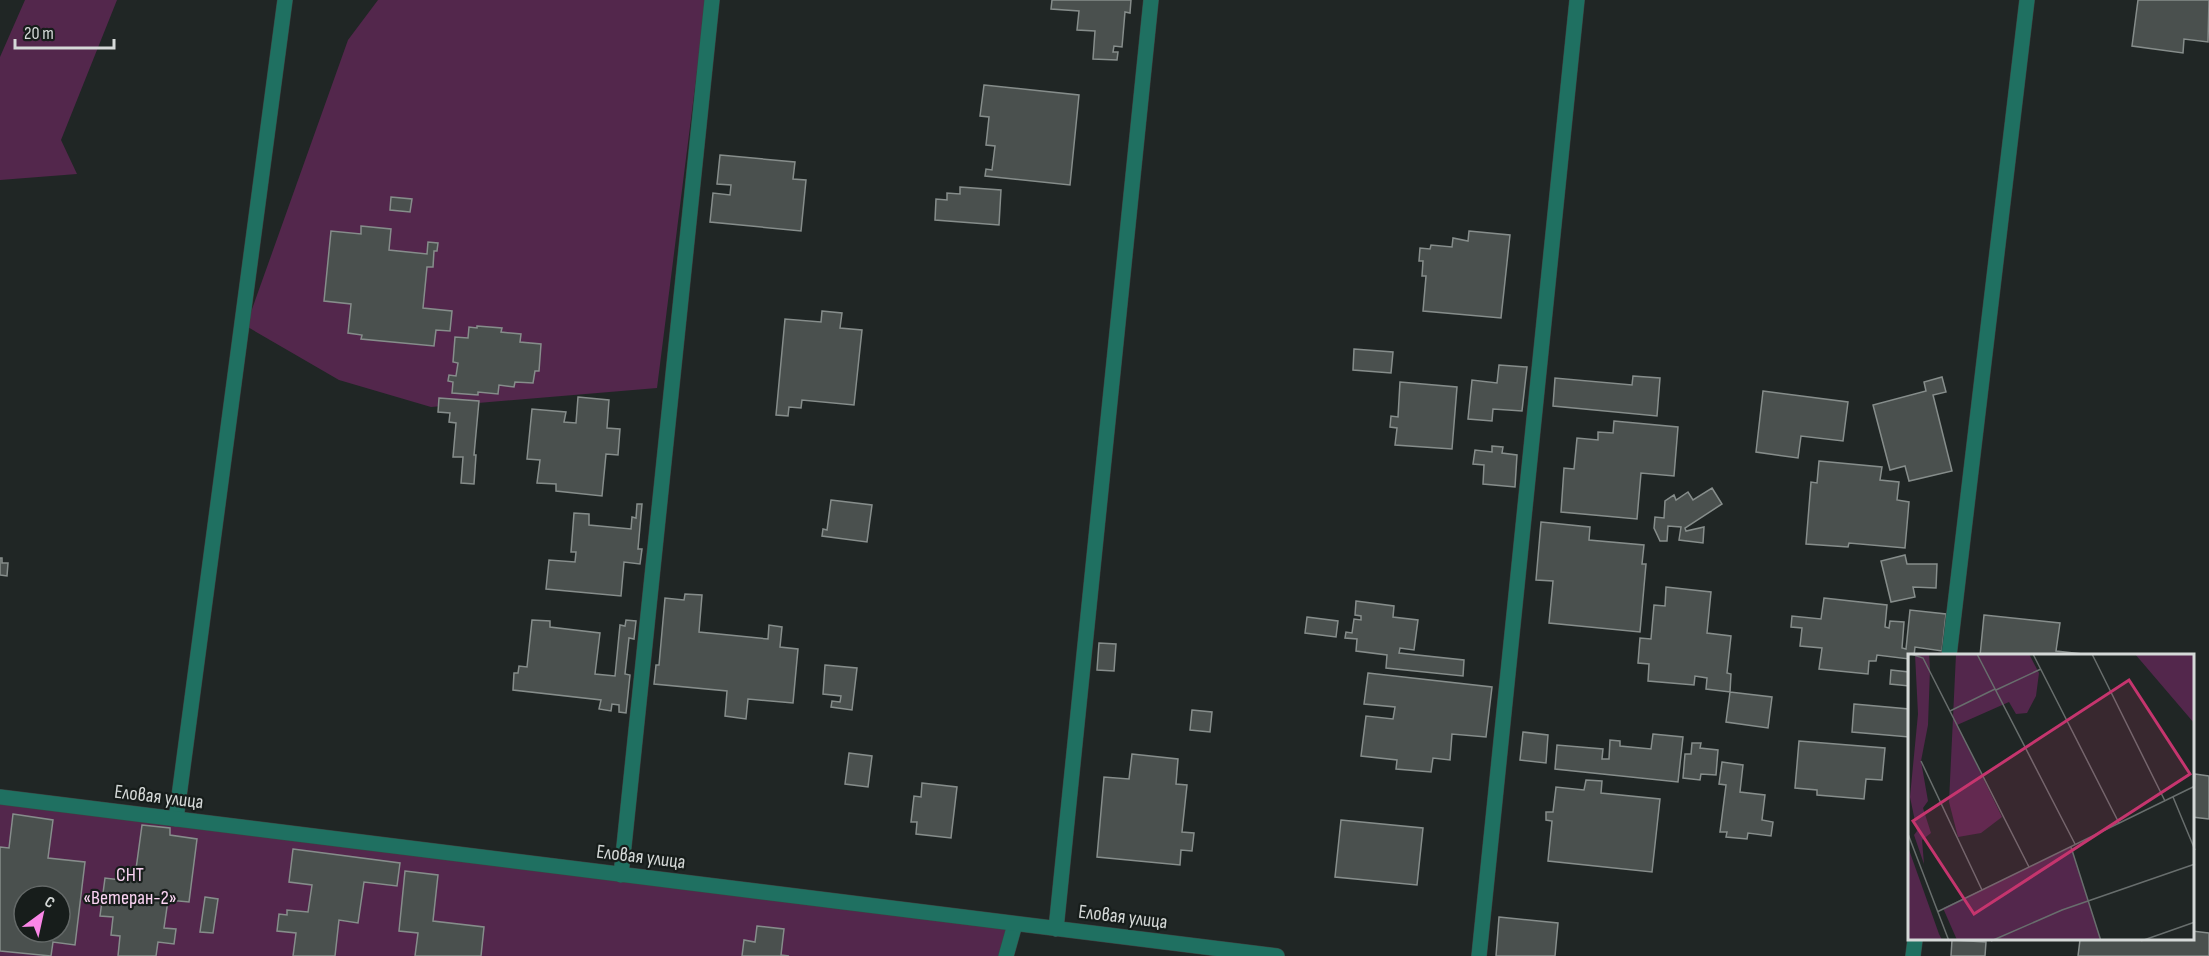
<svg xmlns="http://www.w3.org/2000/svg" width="2209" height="956" viewBox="0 0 2209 956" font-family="'Sofia Sans Condensed',sans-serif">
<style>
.green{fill:#53274c;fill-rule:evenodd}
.building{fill:#4a504e;stroke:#868d8b;stroke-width:1.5;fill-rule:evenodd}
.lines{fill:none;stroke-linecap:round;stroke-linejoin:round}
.lane-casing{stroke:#3d4342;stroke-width:16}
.street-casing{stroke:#3d4342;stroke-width:16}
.lane{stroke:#1f7061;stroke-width:15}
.street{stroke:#1f7061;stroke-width:15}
.labels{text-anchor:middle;stroke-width:4.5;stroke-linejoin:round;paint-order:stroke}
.street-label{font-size:20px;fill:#d5d9d8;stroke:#171d1b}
.park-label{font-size:20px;fill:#fbd4f3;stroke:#171d1b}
.inset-road{fill:none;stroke:#686e6d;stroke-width:1.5}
.view{fill:#c5356e;fill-opacity:0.15;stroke:#c5356e;stroke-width:3}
.inset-edge{fill:none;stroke:#d5d9d8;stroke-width:3}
</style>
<rect width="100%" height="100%" fill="#202625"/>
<path class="green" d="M 25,0 L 117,0 L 61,140 L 77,174 L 0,180 L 0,57 Z
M 378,0 L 706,0 L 657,388 L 431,407 L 339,380 L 246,326 L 348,40 Z
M 0,797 L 1015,924 L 1006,956 L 0,956 ZM 24,896 L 60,896 L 60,932 L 24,932 Z"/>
<path class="building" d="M 1052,0 L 1131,0 L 1130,13 L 1125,12 L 1122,47 L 1114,46 L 1113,52 L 1118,52 L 1117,60 L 1093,59 L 1095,31 L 1077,30 L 1079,11 L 1051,9 Z
M 2138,0 L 2209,0 L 2208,42 L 2184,39 L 2183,53 L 2132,46 Z
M 984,85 L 1079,95 L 1070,185 L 985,176 L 986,169 L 992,170 L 995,146 L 986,145 L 989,117 L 980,116 Z
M 720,155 L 795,162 L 793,179 L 806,180 L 801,231 L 710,222 L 713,193 L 730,195 L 731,185 L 717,184 Z
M 960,187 L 1001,190 L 999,225 L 935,220 L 936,199 L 947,200 L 947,193 L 960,194 Z
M 391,197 L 412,199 L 410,212 L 390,210 Z
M 361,226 L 391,229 L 389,250 L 427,254 L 428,242 L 438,243 L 437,251 L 434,251 L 433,267 L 427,267 L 423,308 L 452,311 L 450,331 L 436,330 L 434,346 L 361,339 L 362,335 L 348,333 L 351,304 L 324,301 L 331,231 L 361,234 Z
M 1469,231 L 1510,235 L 1501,318 L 1423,311 L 1426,276 L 1422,276 L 1423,261 L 1419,261 L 1420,248 L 1430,249 L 1431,245 L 1452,247 L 1453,238 L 1468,241 Z
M 822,311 L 842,313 L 840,328 L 862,330 L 854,405 L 802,400 L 801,408 L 789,407 L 788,416 L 776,415 L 785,319 L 821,322 Z
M 477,326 L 502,328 L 501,332 L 521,334 L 520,342 L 541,344 L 539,371 L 535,371 L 533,383 L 515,382 L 514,387 L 499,385 L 498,394 L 478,392 L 478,395 L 452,393 L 453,382 L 448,381 L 449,375 L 456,376 L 458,363 L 453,362 L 455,337 L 468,338 L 469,327 L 477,328 Z
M 1354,349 L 1393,352 L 1391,373 L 1353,370 Z
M 1499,365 L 1527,367 L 1522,411 L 1493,409 L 1492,421 L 1468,419 L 1472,380 L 1497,383 Z
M 1633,376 L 1660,378 L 1657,416 L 1553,406 L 1555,378 L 1632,385 Z
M 1942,377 L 1946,392 L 1933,395 L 1952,471 L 1909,481 L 1905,466 L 1890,470 L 1873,405 L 1926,391 L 1924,382 Z
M 1400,382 L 1457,387 L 1452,449 L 1395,445 L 1397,428 L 1390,427 L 1391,416 L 1398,417 Z
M 1763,391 L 1848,402 L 1843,441 L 1801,436 L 1798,458 L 1756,452 Z
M 578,397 L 609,400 L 607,428 L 620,429 L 618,455 L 606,454 L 602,496 L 556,491 L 556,484 L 537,483 L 540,460 L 527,459 L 532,409 L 566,412 L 564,422 L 576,423 Z
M 439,398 L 479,401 L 474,455 L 476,455 L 474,484 L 461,483 L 463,457 L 453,457 L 456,423 L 449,422 L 450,413 L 438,412 Z
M 1614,421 L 1678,427 L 1674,476 L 1641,473 L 1637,519 L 1561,512 L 1564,468 L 1574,469 L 1577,438 L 1598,440 L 1598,432 L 1613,433 Z
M 1492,446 L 1503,447 L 1502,453 L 1517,455 L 1515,487 L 1483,484 L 1484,465 L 1473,464 L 1475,450 L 1492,452 Z
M 1819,461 L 1882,467 L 1880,480 L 1899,482 L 1897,500 L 1909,502 L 1905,548 L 1849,543 L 1848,547 L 1806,544 L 1811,482 L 1817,483 Z
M 1712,488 L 1722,504 L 1685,528 L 1686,531 L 1704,527 L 1703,543 L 1679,540 L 1681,527 L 1668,526 L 1667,541 L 1660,541 L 1654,528 L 1655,517 L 1664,518 L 1665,501 L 1674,495 L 1676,500 L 1688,492 L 1693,500 Z
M 831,500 L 872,505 L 867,542 L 822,536 L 823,529 L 827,530 Z
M 637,504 L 642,504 L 638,549 L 642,549 L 640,564 L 624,562 L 621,596 L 546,589 L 549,560 L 575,562 L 576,552 L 571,552 L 574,513 L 589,514 L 589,525 L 631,529 L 632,517 L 636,518 Z
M 1541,522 L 1590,527 L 1589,540 L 1644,545 L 1642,564 L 1646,564 L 1640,632 L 1549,623 L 1553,581 L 1536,580 Z
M 1905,555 L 1907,564 L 1937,564 L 1936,588 L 1913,587 L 1915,597 L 1891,602 L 1881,561 Z
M 0,558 L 2,558 L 2,563 L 8,563 L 7,576 L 0,575 Z
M 1666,587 L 1711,592 L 1707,633 L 1731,636 L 1727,673 L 1731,674 L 1730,692 L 1706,689 L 1707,678 L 1695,676 L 1694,685 L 1648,681 L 1649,664 L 1638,663 L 1640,638 L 1651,639 L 1654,605 L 1665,606 Z
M 685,594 L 702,595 L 699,632 L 768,639 L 769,625 L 782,627 L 780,647 L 798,649 L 793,703 L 748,699 L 746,719 L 725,716 L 727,691 L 654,684 L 656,665 L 659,665 L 665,598 L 684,600 Z
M 1824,598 L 1887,605 L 1885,627 L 1889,628 L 1890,621 L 1904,622 L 1902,648 L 1906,649 L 1910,610 L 1946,614 L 1942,651 L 1915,647 L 1914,656 L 1909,656 L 1909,659 L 1877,655 L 1876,661 L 1869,661 L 1868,674 L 1819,669 L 1822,648 L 1800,646 L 1802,628 L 1791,627 L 1792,616 L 1821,619 Z
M 1356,601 L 1394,606 L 1393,617 L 1418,620 L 1414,650 L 1400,648 L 1399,653 L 1464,660 L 1463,676 L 1386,668 L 1387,655 L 1356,651 L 1357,639 L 1345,638 L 1346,632 L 1352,633 L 1354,619 L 1361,620 L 1361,616 L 1355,615 Z
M 1984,615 L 2060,623 L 2056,651 L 2101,656 L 1980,656 Z
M 1307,617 L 1338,621 L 1336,637 L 1305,633 Z
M 532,620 L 550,621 L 550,627 L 600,633 L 595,674 L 615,676 L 620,625 L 625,626 L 626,620 L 636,621 L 634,639 L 629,638 L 625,674 L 630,675 L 626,713 L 619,712 L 619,705 L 612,704 L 611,711 L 599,709 L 601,700 L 513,690 L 514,673 L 518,673 L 519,666 L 527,667 Z
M 1099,643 L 1116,644 L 1114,671 L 1097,670 Z
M 825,665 L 857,668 L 852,710 L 831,707 L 832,701 L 840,702 L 841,696 L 823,694 Z
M 1891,670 L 1909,672 L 1909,686 L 1890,684 Z
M 1368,673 L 1492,687 L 1486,737 L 1452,734 L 1450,760 L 1433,758 L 1431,772 L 1396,769 L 1397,760 L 1361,756 L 1366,716 L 1393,719 L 1395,707 L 1364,704 Z
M 1730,692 L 1772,697 L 1768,728 L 1726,722 Z
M 1854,704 L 1909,709 L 1909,737 L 1852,732 Z
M 1192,710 L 1212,712 L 1210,732 L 1190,730 Z
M 1523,732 L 1548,735 L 1546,763 L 1520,760 Z
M 1653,734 L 1683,737 L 1678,782 L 1555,769 L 1557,745 L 1603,749 L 1602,759 L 1609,759 L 1610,740 L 1620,741 L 1620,746 L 1651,749 Z
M 1799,741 L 1885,748 L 1882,780 L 1866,779 L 1864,799 L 1817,795 L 1817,790 L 1795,788 Z
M 1692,743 L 1701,743 L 1700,748 L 1718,750 L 1716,775 L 1701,774 L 1700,780 L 1683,778 L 1685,754 L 1691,754 Z
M 849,753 L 872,756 L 868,787 L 845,784 Z
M 1132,754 L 1178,759 L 1176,784 L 1187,785 L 1182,832 L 1194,833 L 1192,851 L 1181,850 L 1180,865 L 1097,857 L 1104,777 L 1129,779 Z
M 1722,762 L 1743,765 L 1740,792 L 1765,795 L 1762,820 L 1773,822 L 1771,836 L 1748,833 L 1747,839 L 1726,837 L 1727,832 L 1720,832 L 1726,785 L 1719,784 Z
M 2195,774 L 2209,776 L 2209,819 L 2192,817 Z
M 1586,780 L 1602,781 L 1601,793 L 1660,799 L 1652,872 L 1548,861 L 1552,821 L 1546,820 L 1546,812 L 1553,812 L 1556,787 L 1584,790 Z
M 922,783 L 957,787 L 951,838 L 916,834 L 917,822 L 911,822 L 914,796 L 921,797 Z
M 13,814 L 53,820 L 48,858 L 85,862 L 75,945 L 53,942 L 51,956 L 0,951 L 0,847 L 9,848 ZM 24,896 L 60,896 L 60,932 L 24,932 Z
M 1341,820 L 1423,828 L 1417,885 L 1335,877 Z
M 142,825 L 170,828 L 170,835 L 197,839 L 189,902 L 168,900 L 164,928 L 176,929 L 174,944 L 158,942 L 156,956 L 118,956 L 120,936 L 111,935 L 113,917 L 100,916 L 105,878 L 121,880 L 123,868 L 136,869 Z
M 293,849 L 400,863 L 397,886 L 364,882 L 358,923 L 339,920 L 335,956 L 293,956 L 296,933 L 277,931 L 279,914 L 287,915 L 287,910 L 308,912 L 312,885 L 289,882 Z
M 405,871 L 438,875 L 433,921 L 484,927 L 481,956 L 415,956 L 418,933 L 399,931 Z
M 205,897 L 218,899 L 213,933 L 200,932 Z
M 1499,917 L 1558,923 L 1555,956 L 1496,956 Z
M 757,926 L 784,929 L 781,955 L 789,956 L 742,956 L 744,940 L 755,942 Z
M 2192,931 L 2209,933 L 2209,956 L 2078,956 L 2080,940 L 2192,940 Z
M 1952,940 L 1986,942 L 1985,956 L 1951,956 Z"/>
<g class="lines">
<defs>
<path id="lane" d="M 176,819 L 285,0
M 1006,956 L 1015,924"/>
<path id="street" d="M 1949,656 L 2027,0
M 0,797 L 1277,956
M 621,875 L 712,0
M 1056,929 L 1151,0
M 1479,956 L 1577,0
M 1913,956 L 1915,940"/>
</defs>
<use href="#lane" class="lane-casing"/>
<use href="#street" class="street-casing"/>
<use href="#lane" class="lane"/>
<use href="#street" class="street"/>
</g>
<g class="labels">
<g class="street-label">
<text transform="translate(159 796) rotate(7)" y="7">Еловая улица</text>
<text transform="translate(641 856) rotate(7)" y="7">Еловая улица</text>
<text transform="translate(1123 916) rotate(7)" y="7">Еловая улица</text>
</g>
<g class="park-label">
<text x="130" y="881">СНТ<tspan x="130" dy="23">«Ветеран-2»</tspan></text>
</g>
</g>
<g transform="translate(1908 654)">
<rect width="286" height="286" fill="#202625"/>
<path d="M 7,0 L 21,0 L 22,15 L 20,71 L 13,107 L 20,147 L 15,154 L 23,179 L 14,186 L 16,210 L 6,181 L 9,177 L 2,143 L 10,60 ZM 48,0 L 121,0 L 131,19 L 128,42 L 119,59 L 108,60 L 101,48 L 49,71 L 94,163 L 73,179 L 50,183 L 41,148 ZM 227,0 L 286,0 L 286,69 ZM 0,193 L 31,280 L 34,286 L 0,286 ZM 163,193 L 193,286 L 49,286 L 35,254 Z" fill="#53274c"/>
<path class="inset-road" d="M 3,0 L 15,4 L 121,213M 69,0 L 167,190M 125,0 L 211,169M 184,0 L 257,147M 88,36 L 133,15M 42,57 L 87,35M 0,99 L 1,0M 13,107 L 74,236M 265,143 L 287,196M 0,180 L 41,287M 163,193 L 193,287M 29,258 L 287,132M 83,287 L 154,256 L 287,210M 233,287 L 287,268"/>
<path class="view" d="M 221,26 L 282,120 L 66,260 L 5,167 Z"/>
<rect width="286" height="286" class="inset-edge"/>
</g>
<g transform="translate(42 914) rotate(33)"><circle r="28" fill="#171d1b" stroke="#636867" stroke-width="1.5"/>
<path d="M0-4.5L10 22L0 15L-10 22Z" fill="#fa87e7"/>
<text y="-9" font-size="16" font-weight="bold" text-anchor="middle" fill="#d5d9d8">С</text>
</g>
<path d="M15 39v9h99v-9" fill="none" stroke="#d5d9d8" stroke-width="3"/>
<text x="24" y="39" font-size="18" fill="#d5d9d8" stroke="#171d1b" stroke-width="4.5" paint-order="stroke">20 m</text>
</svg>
